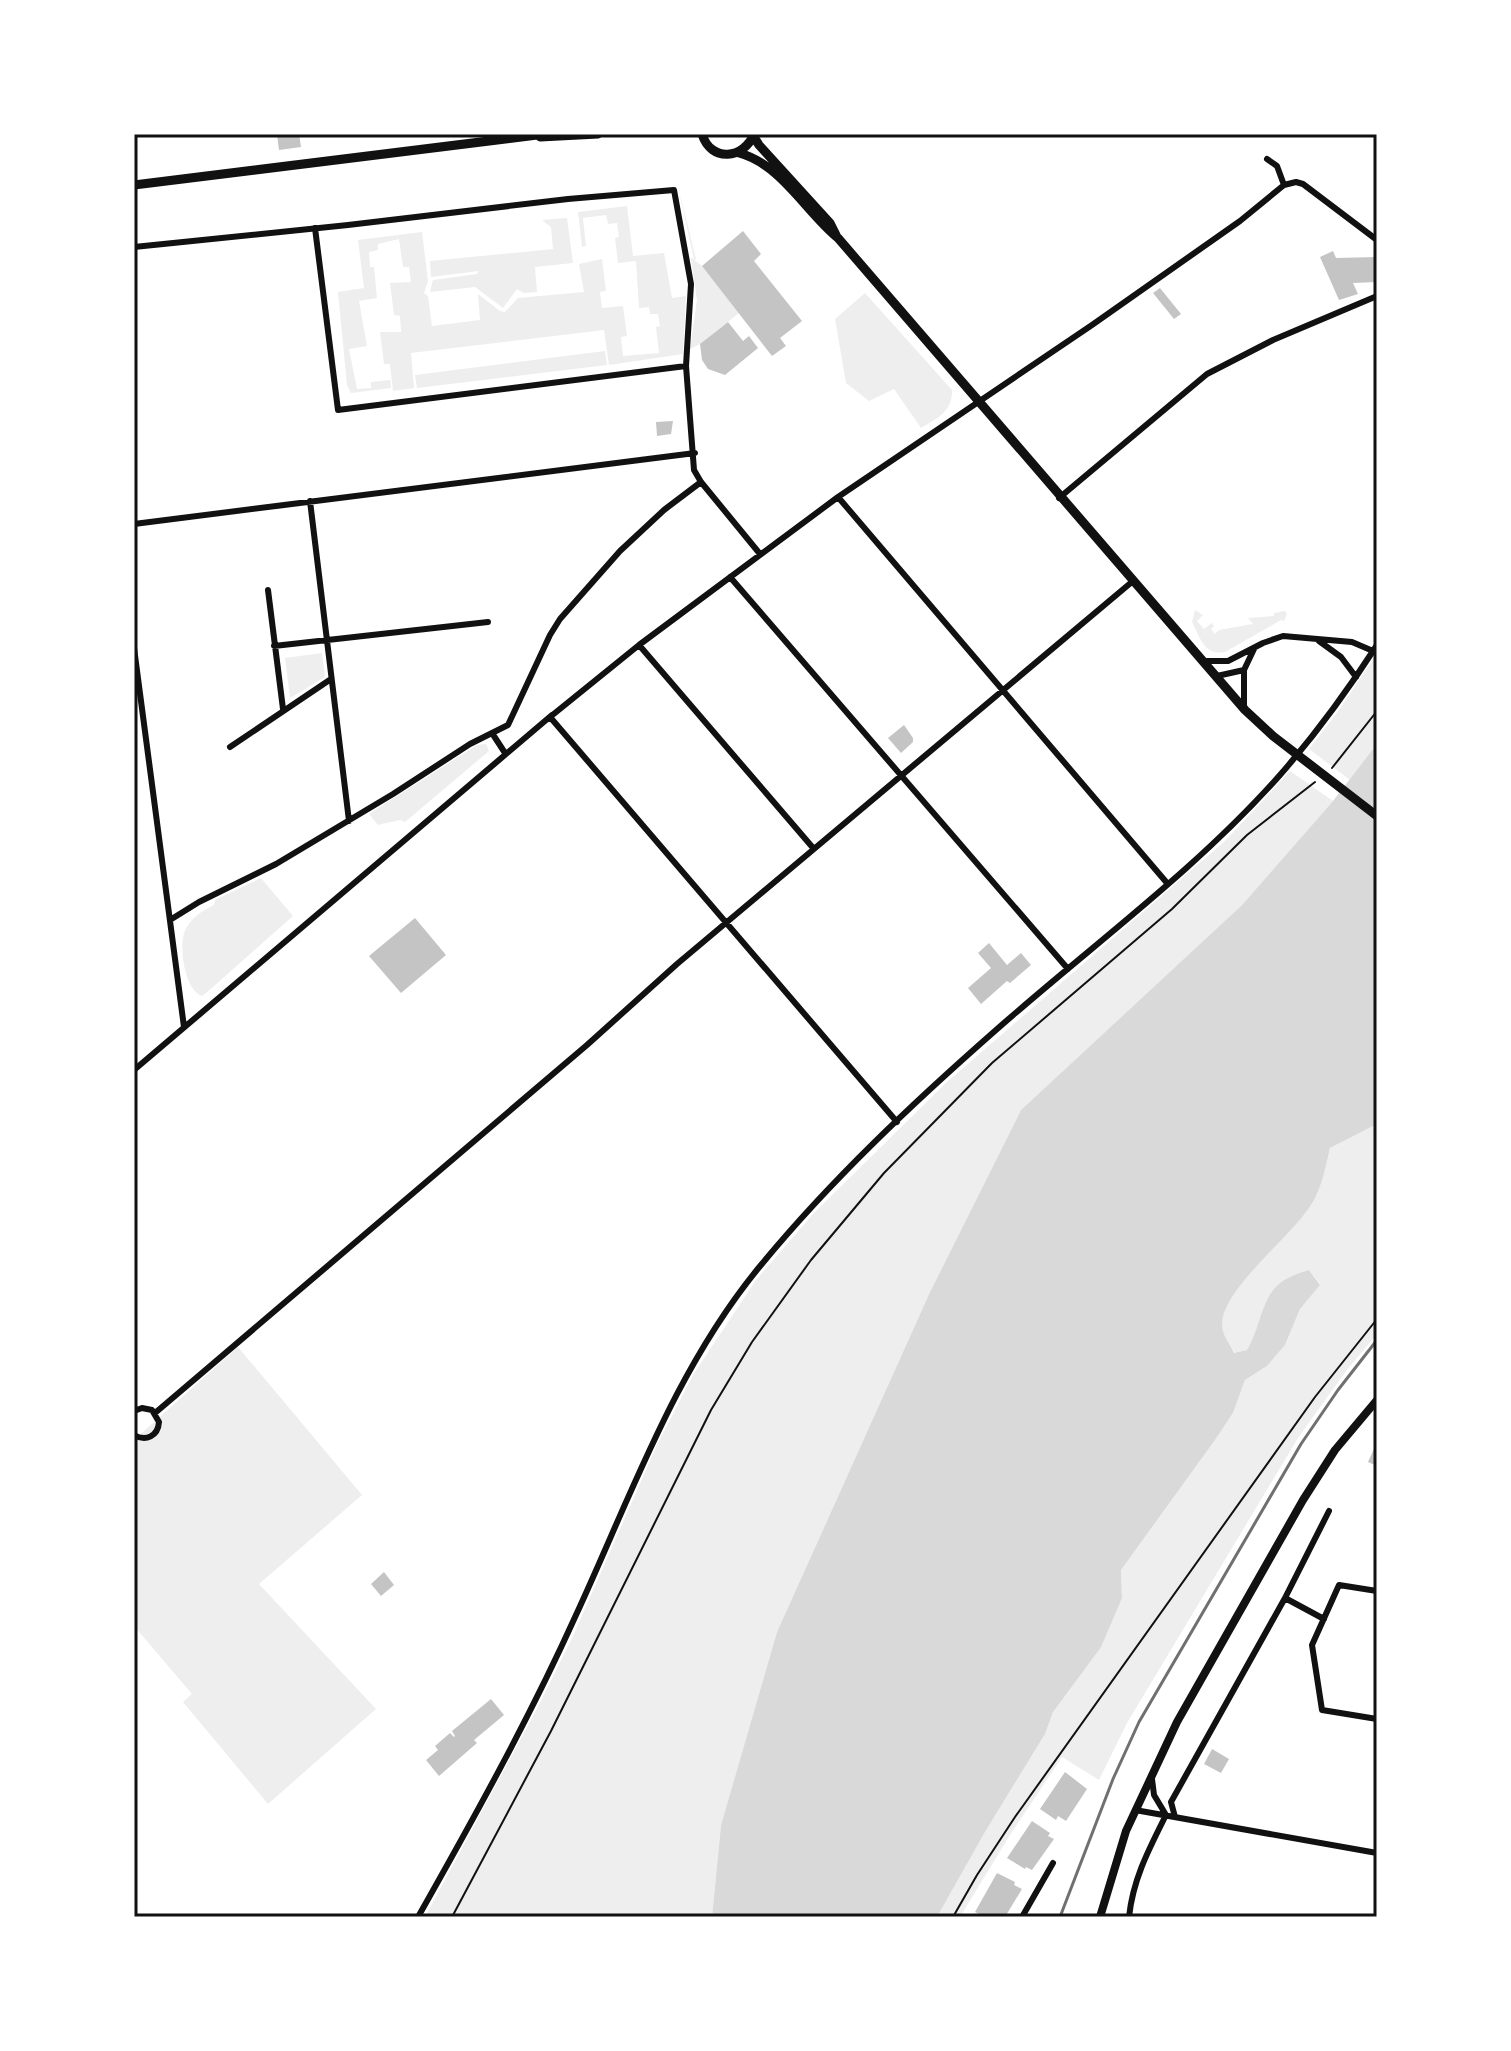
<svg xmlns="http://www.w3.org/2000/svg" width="1511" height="2051" viewBox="0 0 1511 2051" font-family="'Sofia Sans Condensed',sans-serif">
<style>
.green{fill:#eee}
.water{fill:#d9d9d9}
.building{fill:#c4c4c4}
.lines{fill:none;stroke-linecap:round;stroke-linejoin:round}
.path{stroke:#111;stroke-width:2}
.minor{stroke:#111;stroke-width:6}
.secondary{stroke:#111;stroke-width:8}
.primary{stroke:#111;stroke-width:9}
.rail{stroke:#707070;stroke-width:3}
.neatline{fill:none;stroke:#111;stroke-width:3}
</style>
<rect width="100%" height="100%" fill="#fff"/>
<path class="green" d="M 677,182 L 696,259 L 694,260 L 702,266 L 739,313 L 700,344 L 690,349 L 697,300 L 691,258 L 694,259 Z
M 627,206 L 633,256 L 664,253 L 672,298 L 686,296 L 683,354 L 609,365 L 604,330 L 411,353 L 414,388 L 393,391 L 390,364 L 384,364 L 380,332 L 401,332 L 400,316 L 394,315 L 390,283 L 411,282 L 409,267 L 403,267 L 399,239 L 378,244 L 378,250 L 369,252 L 370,267 L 374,267 L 377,298 L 359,301 L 367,346 L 349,349 L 357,389 L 371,388 L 371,382 L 390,380 L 391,388 L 351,393 L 347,385 L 338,292 L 364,288 L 358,240 L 422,232 L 428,281 L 424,293 L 428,296 L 432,326 L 480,320 L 478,294 L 500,311 L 505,312 L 518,298 L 584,292 L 579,264 L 602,259 L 606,291 L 600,292 L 602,308 L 623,306 L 627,336 L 621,337 L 623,356 L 659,353 L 656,327 L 660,326 L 658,314 L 650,314 L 649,307 L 639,308 L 636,261 L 618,263 L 615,238 L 619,237 L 617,223 L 608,224 L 606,215 L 583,218 L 586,246 L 582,247 L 578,212 Z
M 567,218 L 573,263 L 535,267 L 537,292 L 523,293 L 517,289 L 503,308 L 475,287 L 430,292 L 433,280 L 477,274 L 479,271 L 431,277 L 430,261 L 553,249 L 551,227 L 542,220 Z
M 865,293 L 952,390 C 953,411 937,419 921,428 L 894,389 L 869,401 L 846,383 L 835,319 Z
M 605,351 L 607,365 L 417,388 L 415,375 Z
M 1195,610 L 1203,615 L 1197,621 L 1204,629 L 1212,623 L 1214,626 L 1211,629 L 1215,634 L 1219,630 L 1253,624 L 1248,618 L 1274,616 L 1274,613 L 1285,611 L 1287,614 L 1284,621 L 1281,620 L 1225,652 C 1204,656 1200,637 1192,622 Z
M 322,653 L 325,677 L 290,698 L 285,658 Z
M 1377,653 L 1377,744 L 1350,780 L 1309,749 L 1339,710 Z
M 486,744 L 489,751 L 405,822 L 400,820 L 378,825 L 369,814 L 477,745 Z
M 1290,771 L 1333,801 L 1242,905 L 1021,1110 L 930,1292 L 777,1632 L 721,1825 L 712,1917 L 425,1917 L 540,1703 L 573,1636 L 657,1445 L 693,1375 L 756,1280 L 814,1213 L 947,1082 L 1225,841 Z
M 261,878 L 293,916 L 213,987 L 202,996 C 185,991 178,946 185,931 C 190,918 202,911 214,905 L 215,900 Z
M 1377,1124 L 1377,1334 L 1346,1371 L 1298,1438 L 1127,1723 L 1099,1780 L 1062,1757 L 1010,1835 L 960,1917 L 937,1917 L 985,1832 L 1045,1734 L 1053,1712 L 1122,1598 L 1121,1570 L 1215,1440 L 1233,1413 L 1245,1380 L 1267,1366 L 1285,1345 L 1300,1309 L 1320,1284 L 1309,1270 C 1260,1282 1268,1313 1247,1350 L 1235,1353 C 1231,1347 1225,1338 1223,1331 C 1212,1292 1300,1233 1316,1196 C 1323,1182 1325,1164 1330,1148 Z
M 238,1347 L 362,1495 L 259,1584 L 376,1709 L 268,1804 L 183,1702 L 192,1694 L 134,1626 L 134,1440 Z"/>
<path class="water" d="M 1377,744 L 1377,1124 L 1330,1148 C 1326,1164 1323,1182 1316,1196 C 1300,1233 1213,1292 1223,1331 C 1225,1338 1231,1346 1234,1353 L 1247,1350 C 1268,1312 1258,1283 1309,1270 L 1320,1285 L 1300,1309 L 1285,1345 L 1267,1366 L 1245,1380 L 1233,1413 L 1215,1440 L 1121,1570 L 1122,1598 L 1101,1647 L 1053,1712 L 1045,1734 L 985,1832 L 937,1917 L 712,1917 L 721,1825 L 777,1632 L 930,1292 L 1021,1110 L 1242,905 L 1333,801 Z"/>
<path class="building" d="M 277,134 L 299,134 L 301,147 L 279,150 Z
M 743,231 L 761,254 L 754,261 L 802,321 L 780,338 L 786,346 L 772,356 L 702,266 Z
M 1333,251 L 1336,258 L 1377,257 L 1377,282 L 1353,283 L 1358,294 L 1339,300 L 1320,257 Z
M 1160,288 L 1181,314 L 1174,319 L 1153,293 Z
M 728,322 L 743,341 L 749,336 L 758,348 L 725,375 L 708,369 L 702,360 L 700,344 Z
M 673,421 L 671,434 L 657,436 L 656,422 Z
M 904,725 L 913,738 L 913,742 L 901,753 L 888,738 Z
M 415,918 L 446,955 L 401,993 L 369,956 Z
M 989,943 L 1007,965 L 1021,953 L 1031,965 L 1010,983 L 1007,981 L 981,1004 L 968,988 L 991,968 L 978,953 Z
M 1377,1442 L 1377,1466 L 1368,1462 Z
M 384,1572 L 394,1585 L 381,1596 L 371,1584 Z
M 491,1699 L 504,1715 L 474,1740 L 477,1743 L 439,1776 L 426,1760 L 438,1750 L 435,1746 L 450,1733 L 454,1737 L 455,1736 L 452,1731 Z
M 1212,1749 L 1229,1759 L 1221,1773 L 1204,1764 Z
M 1065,1772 L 1087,1789 L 1066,1821 L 1058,1816 L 1056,1820 L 1040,1809 Z
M 1032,1821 L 1050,1833 L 1048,1836 L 1054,1839 L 1032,1870 L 1026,1867 L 1025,1869 L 1007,1858 Z
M 997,1873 L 1015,1882 L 1014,1885 L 1022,1889 L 1005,1917 L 985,1917 L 975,1912 Z"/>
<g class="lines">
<path class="path" d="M 1332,768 L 1377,711
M 452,1917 L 551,1731 L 711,1410 L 752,1342 L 811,1260 L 884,1173 L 992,1063 L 1172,909 L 1247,835 L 1315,782
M 953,1917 L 977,1875 L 1015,1817 L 1315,1397 L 1377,1319"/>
<path class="minor" d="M 1267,159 L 1277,166 L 1284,185
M 315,228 L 338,410 L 686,366
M 134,247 L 348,225 L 568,199 L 674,190 L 691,284 L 686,366 L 694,470 L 701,482 L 760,554
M 838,497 L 1167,883
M 1059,498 L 1207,374 L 1273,340 L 1377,296
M 310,501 L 349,821
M 134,524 L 695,453
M 730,577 L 1068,969
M 268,590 L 283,709
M 1319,641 L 1341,657 L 1356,677
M 639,645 L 814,849
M 274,646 L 488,622
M 134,648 L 184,1027
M 1204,661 L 1228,661 L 1263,643 L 1283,636 L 1352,642 L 1373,651
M 1217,676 L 1244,670
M 1244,707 L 1244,670 L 1254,649
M 550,717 L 639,645 L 838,497 L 1092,325 L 1240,221 L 1284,185 L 1296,182 L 1303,184 L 1377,240
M 550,717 L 897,1122
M 492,733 L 505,753
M 230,747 L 331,679
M 170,920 L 199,902 L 276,864 L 393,794 L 470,744 L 508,725 L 550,635 L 560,619 L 620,551 L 664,510 L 701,482
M 134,1070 L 552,715
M 134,1411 L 142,1408 L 152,1410 L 159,1422 C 158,1436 146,1442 134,1435
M 155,1413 L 587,1045 L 677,964 L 1133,581
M 1377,1591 L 1339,1585 L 1312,1645 L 1322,1710 L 1377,1719
M 1285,1598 L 1324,1619
M 1152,1779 L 1154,1795 L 1166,1815
M 1135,1810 L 1377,1853
M 1175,1817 L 1171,1802 L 1285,1598 L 1329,1511
M 418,1917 C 474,1818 529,1719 576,1615 C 631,1496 676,1367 761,1265 C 831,1180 914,1102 996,1030 C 1091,946 1196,870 1280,775 C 1315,735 1348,690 1377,645
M 1022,1917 L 1053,1863
M 1129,1917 C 1133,1879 1149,1849 1166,1815"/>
<path class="secondary" d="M 1100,1917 L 1126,1831 L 1177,1722 L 1303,1500 L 1335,1450 L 1377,1400"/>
<path class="primary" d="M 702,134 C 711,163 744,159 754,134
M 540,137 L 598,134
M 754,137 L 759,145 L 830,223 L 836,235
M 739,153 C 781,164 806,212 838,238 L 1245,710 L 1273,736 L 1377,816
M 134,185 L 545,134"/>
<path class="rail" d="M 1060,1917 L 1113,1779 L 1139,1722 L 1301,1444 L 1338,1390 L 1377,1340"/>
</g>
<rect width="1511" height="2051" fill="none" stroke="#ffffff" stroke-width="272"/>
<rect x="136" y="136" width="1239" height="1779" class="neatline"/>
</svg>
